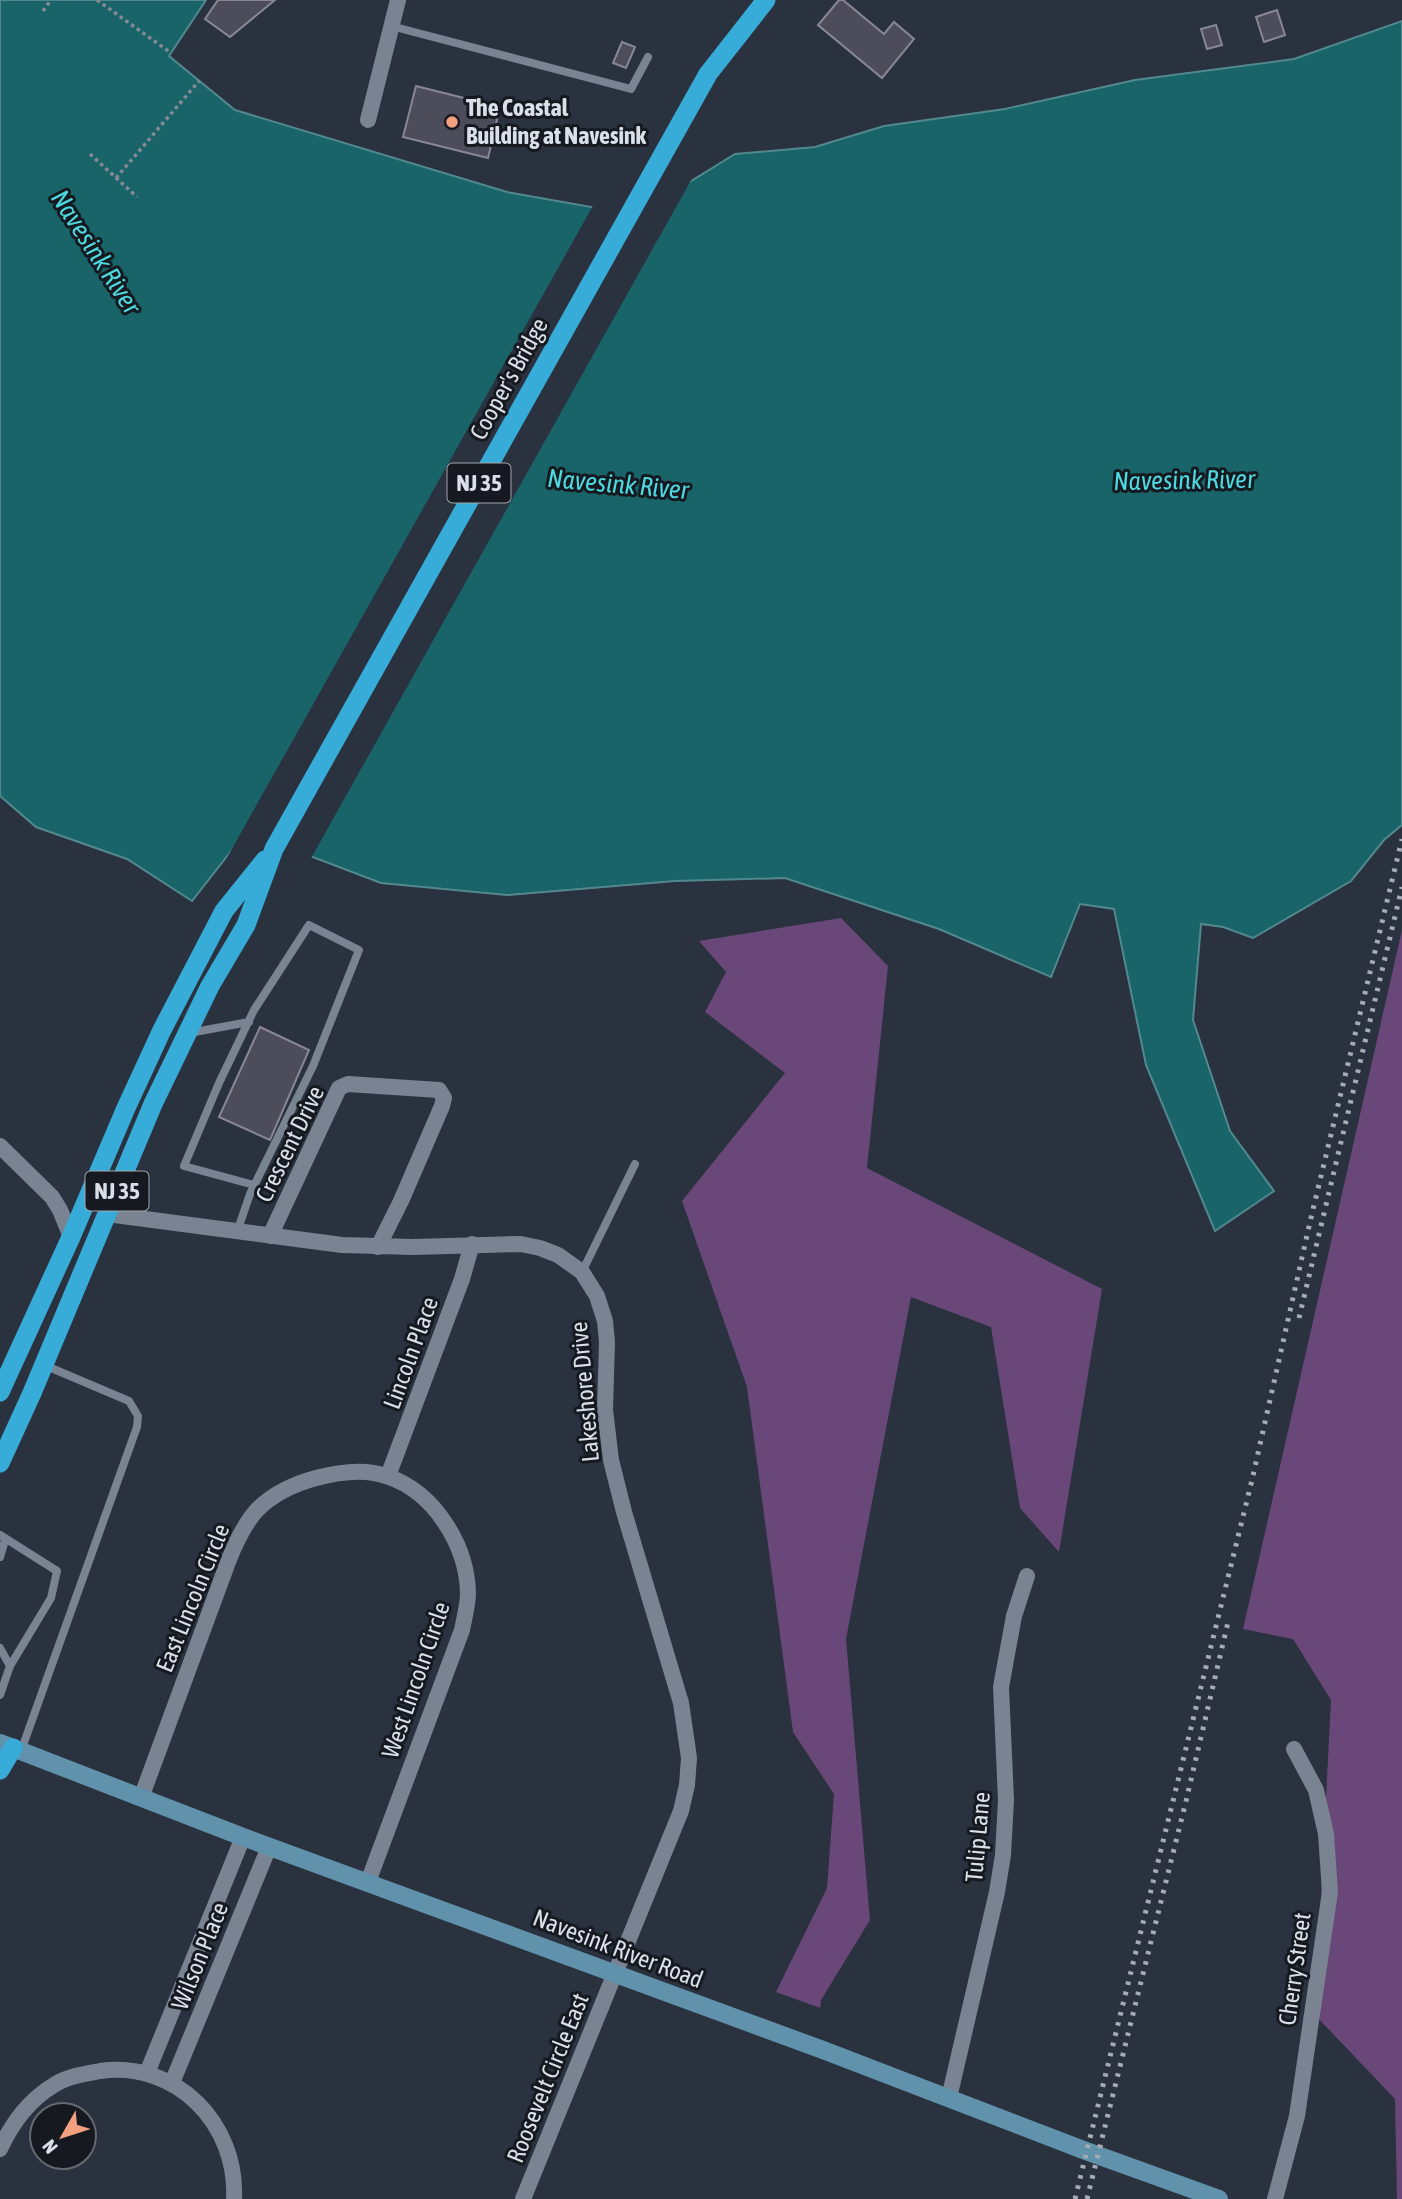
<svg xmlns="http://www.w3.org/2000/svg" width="1402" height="2199" viewBox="0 0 1402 2199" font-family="'Asap Condensed',sans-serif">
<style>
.green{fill:#694778}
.water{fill:#186468;stroke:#52898e;stroke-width:2}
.pier{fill:#2a323f}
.building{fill:#4c4c5b;stroke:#878797;stroke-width:2}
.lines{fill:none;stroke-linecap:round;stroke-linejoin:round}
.path{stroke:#848b95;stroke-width:3.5;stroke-dasharray:3.5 3.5;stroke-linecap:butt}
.service{stroke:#798391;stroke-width:8}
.minor{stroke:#798391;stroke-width:16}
.secondary{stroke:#6092ac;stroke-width:18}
.trunk{stroke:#38acd8;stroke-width:19}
.rail{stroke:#a6acb5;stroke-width:5;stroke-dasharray:3.5 7;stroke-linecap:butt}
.poi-dot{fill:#f2a080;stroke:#161a20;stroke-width:2.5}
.labels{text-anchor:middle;stroke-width:6;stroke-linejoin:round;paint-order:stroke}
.shield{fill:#161a20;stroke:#a0a5ac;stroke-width:2}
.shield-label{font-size:23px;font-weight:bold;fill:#dbe0e8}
.poi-label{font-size:24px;font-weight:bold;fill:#dbe0e8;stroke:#161a20;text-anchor:start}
.street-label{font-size:24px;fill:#dbe0e8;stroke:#161a20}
.water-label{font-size:26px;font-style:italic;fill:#4dd9e0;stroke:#161a20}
</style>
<rect width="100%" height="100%" fill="#2a323f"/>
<path class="green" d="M 841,918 L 888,966 L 867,1168 L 1102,1289 L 1059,1552 L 1020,1508 L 991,1327 L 911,1297 L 846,1639 L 870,1920 L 821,2000 L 820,2008 L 776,1992 L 827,1888 L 834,1794 L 793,1732 L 747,1387 L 682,1201 L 785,1073 L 705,1012 L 726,972 L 699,941 Z
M 1402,930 L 1402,2199 L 1397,2199 L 1395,2099 L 1315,2015 L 1331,1700 L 1293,1639 L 1243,1629 Z"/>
<path class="water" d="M 0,0 L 206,0 L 169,56 L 235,110 L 507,192 L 636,215 L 735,154 L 815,147 L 884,126 L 1005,109 L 1135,80 L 1294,59 L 1402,21 L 1402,825 L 1384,840 L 1351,881 L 1253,938 L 1223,927 L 1201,924 L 1193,1020 L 1230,1131 L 1274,1191 L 1215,1231 L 1146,1065 L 1114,909 L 1080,904 L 1051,977 L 939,929 L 785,878 L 675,881 L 507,895 L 381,883 L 297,851 L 239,841 L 192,901 L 127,859 L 36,827 L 0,796 Z"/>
<path class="pier" d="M 694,175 L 310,860 L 296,854 L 241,845 L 224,863 L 594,204 L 635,212 Z"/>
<path class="building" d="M 218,0 L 275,0 L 230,37 L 205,19 Z
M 839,0 L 843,0 L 884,34 L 894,22 L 914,39 L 882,78 L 818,25 Z
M 1277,10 L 1285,35 L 1264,42 L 1256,17 Z
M 1216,25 L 1222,45 L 1207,49 L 1201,29 Z
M 622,42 L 635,47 L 626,68 L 613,63 Z
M 416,86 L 500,107 L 488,158 L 403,137 Z
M 260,1027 L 309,1050 L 270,1140 L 219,1117 Z"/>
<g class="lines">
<path class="path" d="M 97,0 L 171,53
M 43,11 L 51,0
M 90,154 L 137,197
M 116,178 L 199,81"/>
<path class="service" d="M 391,26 L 631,89 L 648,57
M 189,1033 L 249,1022
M 237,1232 L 250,1194 L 313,1066 L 359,950 L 309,925 L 254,1010 L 219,1083 L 184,1166 L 254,1185
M 582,1272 L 635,1164
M 0,1535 L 57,1571 L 51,1598 L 10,1666
M 0,1557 L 5,1540
M 0,1648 L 10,1666 L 0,1695
M 21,1751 L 137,1427 L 138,1416 L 129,1401 L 44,1365"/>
<path class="minor" d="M 368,120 L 398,0
M 0,1146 L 52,1197 L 60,1210 L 71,1237
M 107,1214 L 342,1245 L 413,1247 L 521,1244 L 540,1248 L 558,1255 L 582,1272 L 597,1296 L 605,1321 L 607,1342 L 605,1410 L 611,1460 L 624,1512 L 681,1703 L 689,1758 L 687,1785 L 681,1811 L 523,2199
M 270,1236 L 339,1088 L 348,1084 L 439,1090 L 444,1098 L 442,1106 L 401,1201 L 378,1247
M 388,1476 L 462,1279 L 472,1244
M 141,1798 L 228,1562 C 235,1544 243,1526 256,1511 C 272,1494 294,1484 316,1478 C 338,1472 366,1468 389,1477 C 435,1493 467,1546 468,1593 C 468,1605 464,1619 462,1630 L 368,1882
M 147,2073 L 243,1837
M 172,2083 L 269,1847
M 949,2098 L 997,1892 L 1003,1855 L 1006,1800 L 1001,1687 L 1014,1616 L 1027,1576
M 0,2149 C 12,2123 29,2100 54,2085 C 68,2076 84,2074 100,2071 C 176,2060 238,2124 234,2199
M 1275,2199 L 1297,2116 L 1330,1892 L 1326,1834 L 1316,1790 L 1294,1749"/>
<path class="secondary" d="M 0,1743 L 243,1837 L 823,2050 L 1086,2151 L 1219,2199"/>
<path class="trunk" d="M 0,1392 L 71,1237 L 126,1108 L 162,1030 L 224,911 L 265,860
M 0,1463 L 32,1393 L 153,1104 L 210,986 L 246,925 L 274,849 L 708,74 L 766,0
M 0,1770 L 13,1748"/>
<path class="rail" d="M 1299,1318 L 1402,887
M 1075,2199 L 1252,1480 L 1310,1222 L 1402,839
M 1087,2199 L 1186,1801 L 1229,1618"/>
</g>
<circle class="poi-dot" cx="452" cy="122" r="7"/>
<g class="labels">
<g class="shield">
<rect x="447.5" y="463.5" width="63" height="39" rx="5"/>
<rect x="85.5" y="1171.5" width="63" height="39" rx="5"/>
</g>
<g class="shield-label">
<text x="479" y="491">NJ 35</text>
<text x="117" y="1199">NJ 35</text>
</g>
<g class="poi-label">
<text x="466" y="116">The Coastal<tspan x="466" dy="28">Building at Navesink</tspan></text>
</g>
<g class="street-label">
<text transform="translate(509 379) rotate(-61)" y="8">Cooper's Bridge</text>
<text transform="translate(290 1144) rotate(-64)" y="8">Crescent Drive</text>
<text transform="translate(411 1353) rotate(-70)" y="8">Lincoln Place</text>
<text transform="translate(585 1392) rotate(-95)" y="8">Lakeshore Drive</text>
<text transform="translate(193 1598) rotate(-68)" y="8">East Lincoln Circle</text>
<text transform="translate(416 1680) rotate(-71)" y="8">West Lincoln Circle</text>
<text transform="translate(978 1837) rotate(-85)" y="8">Tulip Lane</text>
<text transform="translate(618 1949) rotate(21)" y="8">Navesink River Road</text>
<text transform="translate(200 1956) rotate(-68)" y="8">Wilson Place</text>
<text transform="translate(1295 1969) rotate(-82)" y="8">Cherry Street</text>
<text transform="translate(548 2078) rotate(-68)" y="8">Roosevelt Circle East</text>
</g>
<g class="water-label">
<text transform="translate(96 252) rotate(57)" y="9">Navesink River</text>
<text transform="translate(1184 480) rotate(-1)" y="9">Navesink River</text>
<text transform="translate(618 484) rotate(5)" y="9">Navesink River</text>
</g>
</g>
<g transform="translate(63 2136) rotate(231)"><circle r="33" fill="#161a20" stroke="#656970" stroke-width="2"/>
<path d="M0-5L12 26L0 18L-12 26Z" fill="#f2a080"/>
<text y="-10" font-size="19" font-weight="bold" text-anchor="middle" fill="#dbe0e8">N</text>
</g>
</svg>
